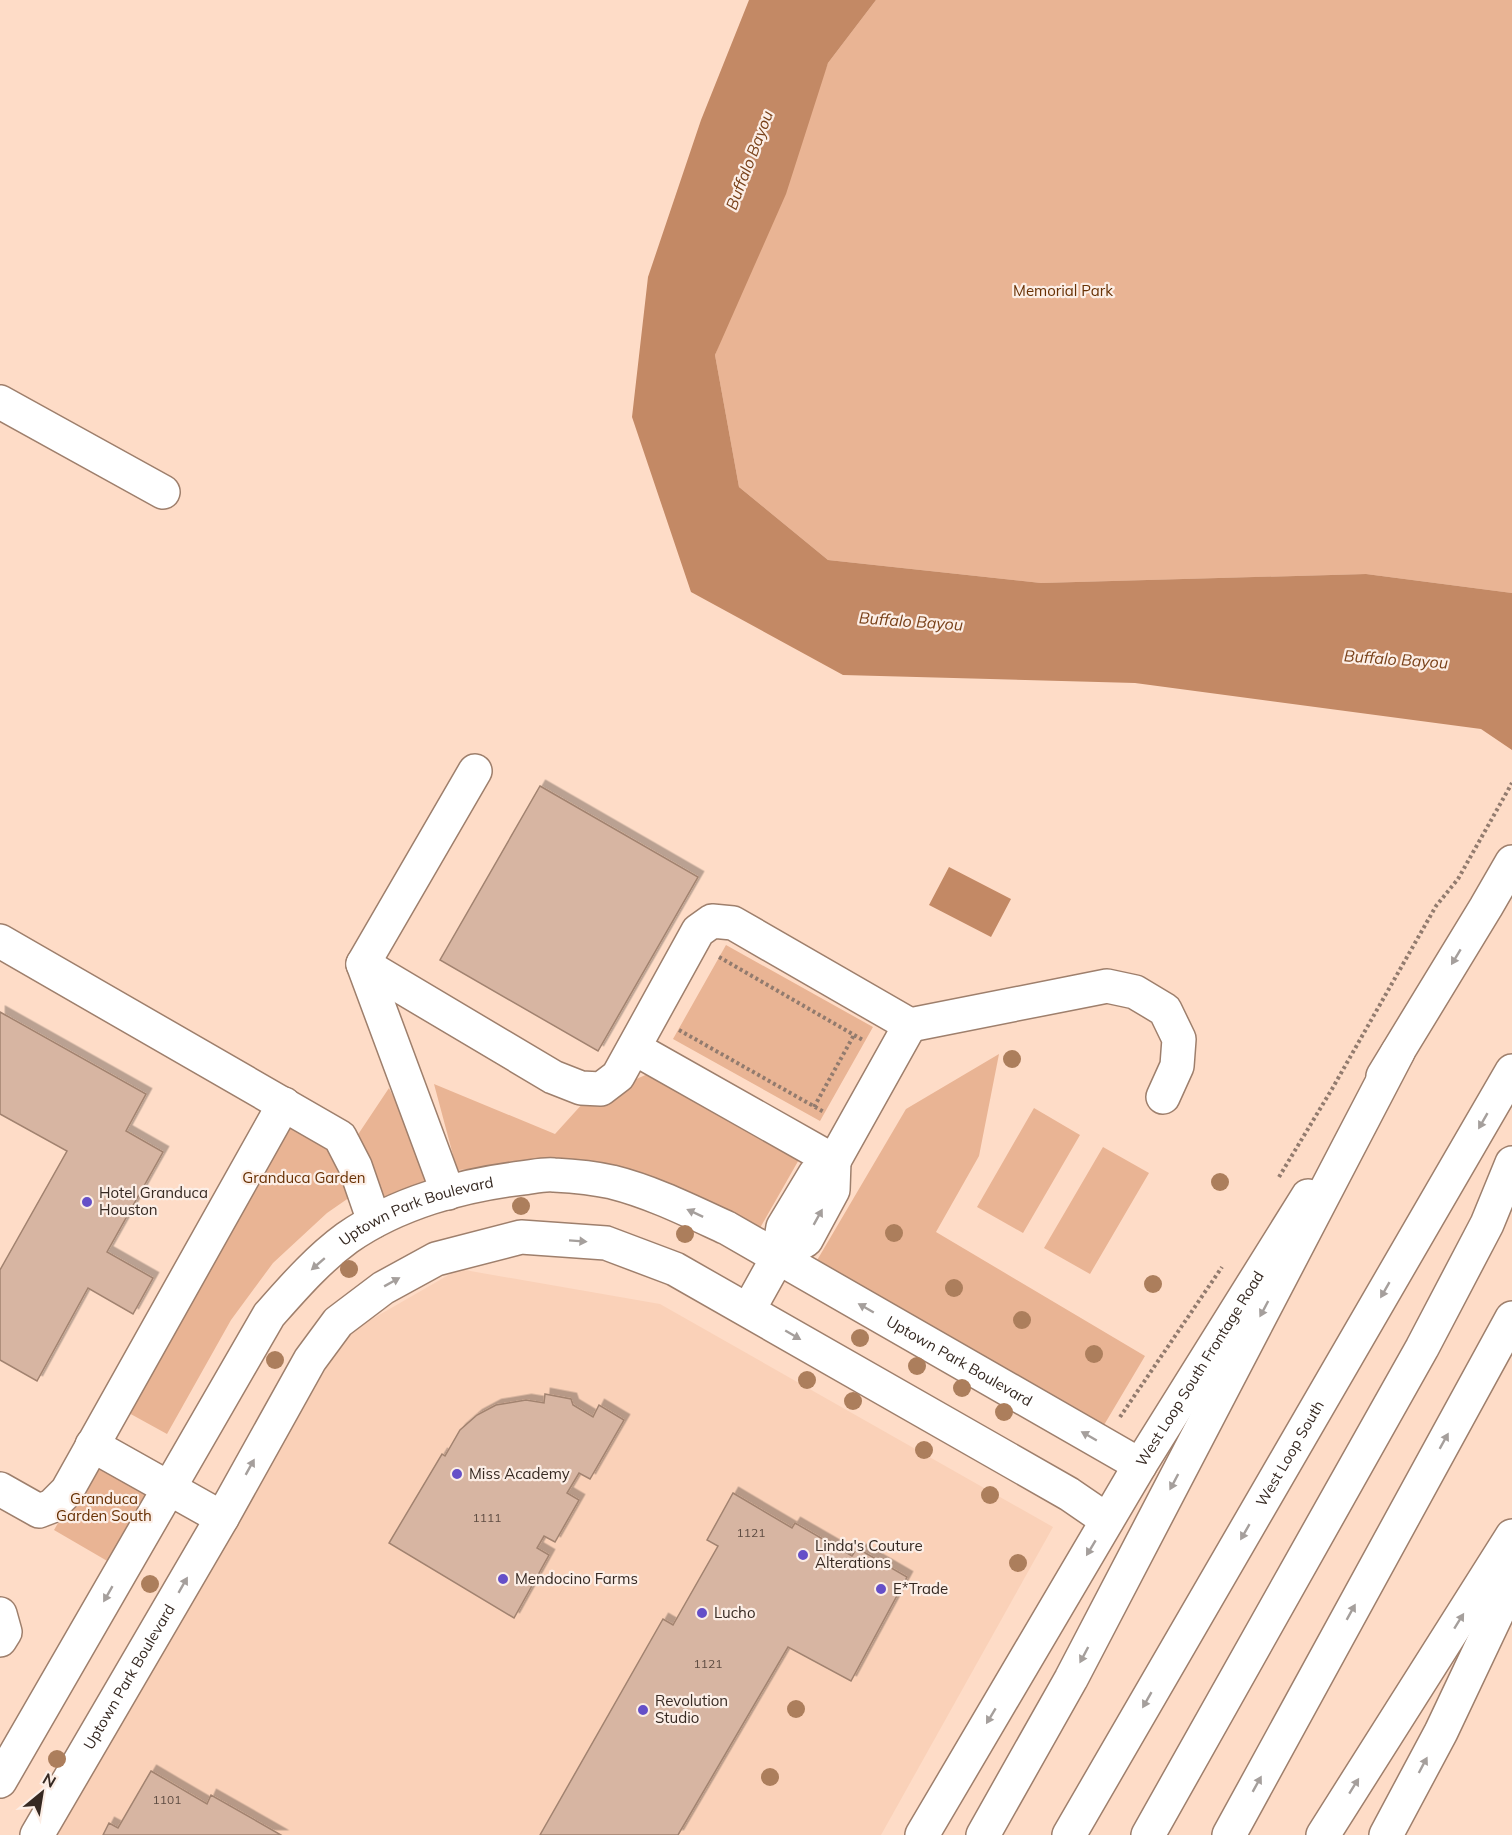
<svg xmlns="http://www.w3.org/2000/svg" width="1512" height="1835" viewBox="0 0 1512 1835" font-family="Mulish,sans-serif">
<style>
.built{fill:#fad1b8}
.green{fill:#e9b494}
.water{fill:#c38965}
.building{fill:#d7b5a2;stroke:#a28370;stroke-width:1.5;filter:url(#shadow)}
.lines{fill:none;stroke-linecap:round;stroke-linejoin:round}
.minor-casing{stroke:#9e7f6c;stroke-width:36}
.major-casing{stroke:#9e7f6c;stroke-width:36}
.highway-casing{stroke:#9e7f6c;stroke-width:36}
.path{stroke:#927b6e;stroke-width:4;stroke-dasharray:3 3;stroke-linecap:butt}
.minor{stroke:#fff;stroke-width:33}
.major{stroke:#fff;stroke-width:33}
.highway{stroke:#fff;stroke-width:33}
.tree{fill:#ac7e5c}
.oneway{fill:#a59f9c}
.poi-dot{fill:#654fc8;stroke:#fceee6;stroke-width:2}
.labels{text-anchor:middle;stroke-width:4.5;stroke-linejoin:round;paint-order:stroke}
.number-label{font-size:12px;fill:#5e4c42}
.park-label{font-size:15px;fill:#683104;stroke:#fceee6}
.poi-label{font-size:15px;fill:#362922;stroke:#fceee6;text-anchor:start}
.street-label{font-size:15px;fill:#362922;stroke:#fceee6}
.water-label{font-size:16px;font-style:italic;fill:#794119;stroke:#fceee6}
</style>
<defs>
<filter id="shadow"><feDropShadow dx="5.5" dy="-5.5" stdDeviation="0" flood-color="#0004"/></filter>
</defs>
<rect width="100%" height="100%" fill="#fedcc7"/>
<path class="built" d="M 459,1269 L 660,1304 L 1053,1527 L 881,1835 L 57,1835 L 346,1334 Z"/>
<path class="green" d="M 876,0 L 1512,0 L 1512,593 L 1366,574 L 1041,583 L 828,560 L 739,487 L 715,355 L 828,63 Z
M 726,945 L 873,1027 L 820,1121 L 673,1039 Z
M 999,1054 L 979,1156 L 936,1232 L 1145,1356 L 1104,1425 L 816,1262 L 906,1109 Z
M 650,1073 L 801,1156 L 760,1228 L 673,1186 L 581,1163 L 457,1170 L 434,1084 L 555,1134 L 584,1102 Z
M 389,1088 L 435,1182 L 384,1200 L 353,1142 Z
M 1034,1108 L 1080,1135 L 1023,1233 L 977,1207 Z
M 288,1121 L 339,1150 L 353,1195 L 327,1213 L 273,1263 L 231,1320 L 167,1434 L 127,1412 Z
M 1103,1147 L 1149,1173 L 1090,1274 L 1044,1248 Z
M 98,1454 L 153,1485 L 109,1562 L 54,1530 Z"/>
<path class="water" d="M 749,0 L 876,0 L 828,63 L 786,194 L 715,355 L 739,487 L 828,560 L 1041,583 L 1366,574 L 1512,593 L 1512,750 L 1481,729 L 1135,683 L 843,675 L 691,592 L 632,417 L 648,277 L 701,120 Z
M 949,867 L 1011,899 L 991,937 L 929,905 Z"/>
<path class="building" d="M 540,786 L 698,877 L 598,1051 L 440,960 Z
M 0,1012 L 146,1094 L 126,1131 L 163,1152 L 107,1252 L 153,1278 L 133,1314 L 88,1288 L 37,1381 L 0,1360 L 0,1270 L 67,1151 L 0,1114 Z
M 545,1394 L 571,1399 L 573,1405 L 593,1417 L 599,1405 L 624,1420 L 590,1479 L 579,1473 L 567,1493 L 579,1500 L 555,1542 L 544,1536 L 537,1548 L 549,1555 L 514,1618 L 389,1543 L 442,1454 L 445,1456 L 460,1430 L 477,1415 L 496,1405 L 526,1400 L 544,1403 Z
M 733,1493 L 792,1528 L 795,1523 L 852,1556 L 857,1548 L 907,1577 L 851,1681 L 788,1647 L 678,1835 L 540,1835 L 663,1619 L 673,1625 L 718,1546 L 707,1540 Z
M 151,1771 L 207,1804 L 211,1795 L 281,1835 L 103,1835 L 109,1823 L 118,1828 Z"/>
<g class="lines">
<defs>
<g id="minor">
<path d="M 0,402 L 163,492"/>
<path d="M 0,941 L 340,1137 L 355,1166 L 374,1221"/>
<path d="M 363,964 L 553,1077 L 581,1088 L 601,1089 L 618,1076 L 698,931 L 712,921 L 733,923 L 910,1025 L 1107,986 L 1135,992 L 1165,1010 L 1179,1039 L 1177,1066 L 1163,1097"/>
<path d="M 634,1048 L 834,1161"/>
<path d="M 448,1193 L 363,964 L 475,771"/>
<path d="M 778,1257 L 806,1240 L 833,1190 L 834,1161"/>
<path d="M 749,1309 L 778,1257 L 783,1227 L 815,1174 L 834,1161 L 910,1025"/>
<path d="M 92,1445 L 222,1518"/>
<path d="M 0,1489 L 39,1511 L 52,1506 L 67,1491 L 284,1104"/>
<path d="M 0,1614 L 5,1632 L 0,1640"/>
<path id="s1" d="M 0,1781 L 269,1315 C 293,1288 317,1260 347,1238 C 397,1203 462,1185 522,1178 C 532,1177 543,1174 554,1175 C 572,1176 594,1178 612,1182 C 652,1192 690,1211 727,1228 L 1140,1465"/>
<path id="s2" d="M 37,1835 L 222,1518 L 310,1360 L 338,1322 L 383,1288 L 436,1259 L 521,1237 L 606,1243 L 675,1269 L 1069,1494 L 1107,1520"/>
<path d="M 1148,1835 L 1422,1348 L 1487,1224 L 1512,1163"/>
</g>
<g id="major">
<path d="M 1383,1076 L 1486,907 L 1512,862"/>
<path id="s3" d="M 922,1835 L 1140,1465 L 1308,1196"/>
<path d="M 1386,1835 L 1441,1732 L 1512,1582"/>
</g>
<g id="highway">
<path d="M 983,1835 L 1071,1679 L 1398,1052"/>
<path id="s4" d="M 1069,1835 L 1512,1071"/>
<path d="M 1229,1835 L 1512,1318"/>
<path d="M 1323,1835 L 1512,1536"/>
</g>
</defs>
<use href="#minor" class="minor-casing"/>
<use href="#major" class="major-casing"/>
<use href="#highway" class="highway-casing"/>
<path class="path" d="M 719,957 L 863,1040
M 679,1030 L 824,1112
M 814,1107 L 854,1035
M 1279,1177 L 1332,1089 L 1436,906 L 1458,879 L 1512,783
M 1120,1417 L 1222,1267"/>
<use href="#minor" class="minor"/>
<use href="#major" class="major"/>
<use href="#highway" class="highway"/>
</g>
<g class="tree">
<circle cx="1012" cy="1059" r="9"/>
<circle cx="1220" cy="1182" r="9"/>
<circle cx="521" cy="1206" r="9"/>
<circle cx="894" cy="1233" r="9"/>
<circle cx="685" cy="1234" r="9"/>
<circle cx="349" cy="1269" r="9"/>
<circle cx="1153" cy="1284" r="9"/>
<circle cx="954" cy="1288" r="9"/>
<circle cx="1022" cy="1320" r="9"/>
<circle cx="860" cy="1338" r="9"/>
<circle cx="1094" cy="1354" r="9"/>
<circle cx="275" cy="1360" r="9"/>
<circle cx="917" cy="1366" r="9"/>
<circle cx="807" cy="1380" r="9"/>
<circle cx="962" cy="1388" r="9"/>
<circle cx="853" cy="1401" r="9"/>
<circle cx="1004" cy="1412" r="9"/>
<circle cx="924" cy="1450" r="9"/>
<circle cx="990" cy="1495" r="9"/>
<circle cx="1018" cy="1563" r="9"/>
<circle cx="150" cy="1584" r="9"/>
<circle cx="796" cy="1709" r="9"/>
<circle cx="57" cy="1759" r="9"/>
<circle cx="770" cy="1777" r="9"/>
</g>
<defs><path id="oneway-solid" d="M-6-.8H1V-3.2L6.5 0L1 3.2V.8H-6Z" transform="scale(1.5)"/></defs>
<g class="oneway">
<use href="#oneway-solid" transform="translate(1456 957) rotate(121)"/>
<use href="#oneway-solid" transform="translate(1483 1121) rotate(120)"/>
<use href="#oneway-solid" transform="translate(695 1213) rotate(-155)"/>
<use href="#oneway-solid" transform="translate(818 1217) rotate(-61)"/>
<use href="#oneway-solid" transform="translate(578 1241) rotate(4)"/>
<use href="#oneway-solid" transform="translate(318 1264) rotate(139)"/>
<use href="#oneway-solid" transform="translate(392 1282) rotate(-29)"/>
<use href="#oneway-solid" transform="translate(1385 1290) rotate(120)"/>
<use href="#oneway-solid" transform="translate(866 1308) rotate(-150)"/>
<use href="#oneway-solid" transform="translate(1264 1309) rotate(118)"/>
<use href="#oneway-solid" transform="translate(793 1335) rotate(30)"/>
<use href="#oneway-solid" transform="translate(1089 1436) rotate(-150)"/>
<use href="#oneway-solid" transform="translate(1444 1441) rotate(-61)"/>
<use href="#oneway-solid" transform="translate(250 1467) rotate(-61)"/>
<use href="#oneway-solid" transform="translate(1174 1482) rotate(118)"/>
<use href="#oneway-solid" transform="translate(1245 1532) rotate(120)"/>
<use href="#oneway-solid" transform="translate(1091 1548) rotate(121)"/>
<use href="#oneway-solid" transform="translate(183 1585) rotate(-60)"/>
<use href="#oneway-solid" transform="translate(108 1594) rotate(120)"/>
<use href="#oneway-solid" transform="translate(1351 1612) rotate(-61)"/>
<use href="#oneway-solid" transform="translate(1459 1621) rotate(-58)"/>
<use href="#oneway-solid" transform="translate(1084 1655) rotate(118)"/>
<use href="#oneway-solid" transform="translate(1147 1700) rotate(120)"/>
<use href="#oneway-solid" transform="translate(991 1716) rotate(121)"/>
<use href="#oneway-solid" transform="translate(1423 1765) rotate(-62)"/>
<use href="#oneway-solid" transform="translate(1257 1784) rotate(-61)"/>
<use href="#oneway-solid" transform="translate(1354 1786) rotate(-58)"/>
</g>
<g class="poi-dot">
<circle cx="87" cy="1202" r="6"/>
<circle cx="457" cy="1474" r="6"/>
<circle cx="803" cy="1555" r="6"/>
<circle cx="503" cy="1579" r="6"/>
<circle cx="881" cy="1589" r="6"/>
<circle cx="702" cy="1613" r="6"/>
<circle cx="643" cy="1710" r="6"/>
</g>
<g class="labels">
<g class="number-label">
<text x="487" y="1522">1111</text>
<text x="751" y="1537">1121</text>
<text x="708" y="1668">1121</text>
<text x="167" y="1804">1101</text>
</g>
<g class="park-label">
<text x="1063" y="296">Memorial Park</text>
<text x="304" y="1183">Granduca Garden</text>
<text x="104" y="1504">Granduca<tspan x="104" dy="17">Garden South</tspan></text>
</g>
<g class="poi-label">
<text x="99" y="1198">Hotel Granduca<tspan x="99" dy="17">Houston</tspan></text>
<text x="469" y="1479">Miss Academy</text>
<text x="815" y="1551">Linda's Couture<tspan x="815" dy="17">Alterations</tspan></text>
<text x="515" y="1584">Mendocino Farms</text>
<text x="893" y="1594">E*Trade</text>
<text x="714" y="1618">Lucho</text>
<text x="655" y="1706">Revolution<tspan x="655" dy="17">Studio</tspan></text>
</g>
<g class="street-label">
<text dy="5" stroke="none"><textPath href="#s1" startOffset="723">Uptown Park Boulevard</textPath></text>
<text dy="5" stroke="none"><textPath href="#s1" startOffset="1317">Uptown Park Boulevard</textPath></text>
<text dy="5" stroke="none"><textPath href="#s3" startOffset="543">West Loop South Frontage Road</textPath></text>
<text dy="5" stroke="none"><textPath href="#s4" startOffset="441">West Loop South</textPath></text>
<text dy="5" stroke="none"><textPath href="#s2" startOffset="183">Uptown Park Boulevard</textPath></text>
</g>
<g class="water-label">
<text transform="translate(749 160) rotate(-69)" y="6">Buffalo Bayou</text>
<text transform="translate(911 621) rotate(4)" y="6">Buffalo Bayou</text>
<text transform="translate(1396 659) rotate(4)" y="6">Buffalo Bayou</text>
</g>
</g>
<g transform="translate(42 1793) rotate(30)" stroke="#fceee6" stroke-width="4.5" paint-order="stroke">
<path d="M0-4.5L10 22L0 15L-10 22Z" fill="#362922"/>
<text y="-9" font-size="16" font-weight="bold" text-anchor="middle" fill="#362922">N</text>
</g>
</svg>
